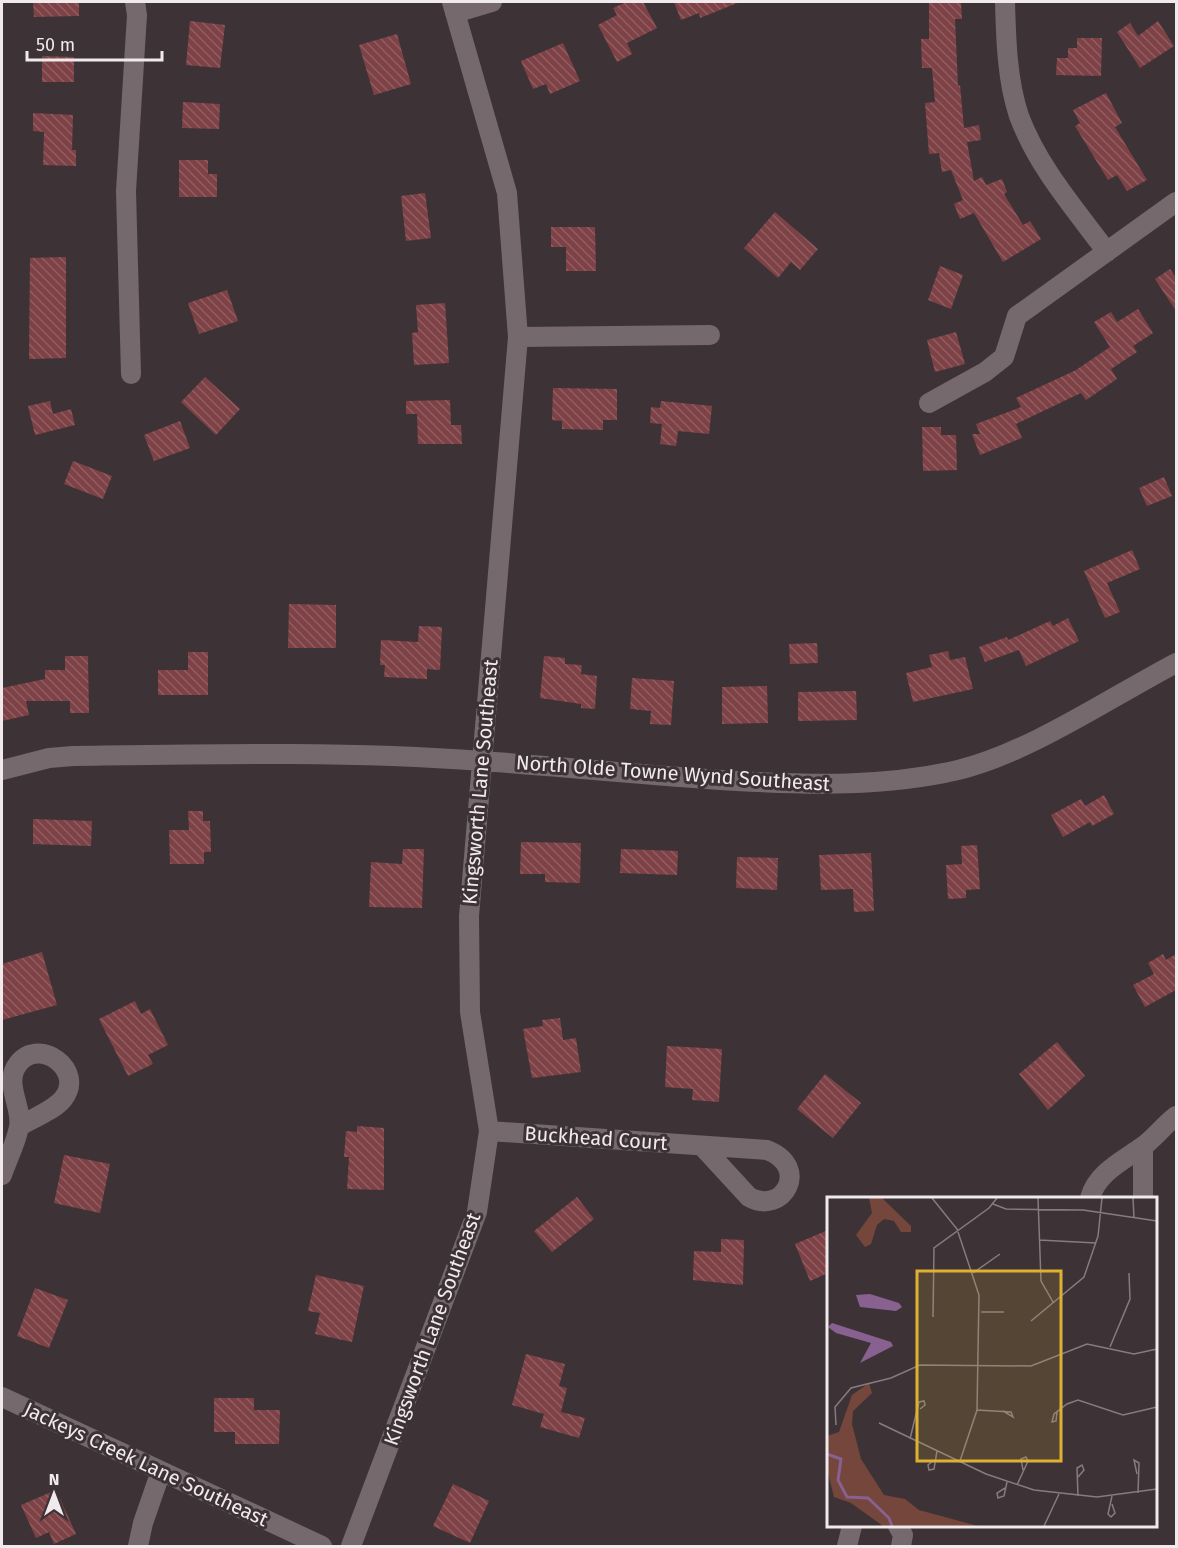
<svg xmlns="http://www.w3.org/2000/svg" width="1178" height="1548" viewBox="0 0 1178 1548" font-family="'Fira Sans',sans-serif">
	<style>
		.building { fill: url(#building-back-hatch) }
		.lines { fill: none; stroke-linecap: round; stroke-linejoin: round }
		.minor { stroke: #75696d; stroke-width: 20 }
		.labels { text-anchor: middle; stroke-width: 6; stroke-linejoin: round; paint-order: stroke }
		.street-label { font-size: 20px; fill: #f1eaec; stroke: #3d3336 }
		.inset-river { fill: none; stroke: #886190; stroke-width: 3 }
		.inset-road { fill: none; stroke: #857c7f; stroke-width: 1.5 }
		.view { fill: #deb133; fill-opacity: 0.15; stroke: #deb133; stroke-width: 3 }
		.inset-edge { fill: none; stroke: #f1eaec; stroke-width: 3 }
	</style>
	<defs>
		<pattern id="building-back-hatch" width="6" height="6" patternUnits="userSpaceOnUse" patternTransform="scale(1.5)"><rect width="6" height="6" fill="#7d4146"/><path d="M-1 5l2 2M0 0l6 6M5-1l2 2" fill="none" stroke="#905d61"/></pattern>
	</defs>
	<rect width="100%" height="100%" fill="#3d3336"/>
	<path class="building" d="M33,2H79V16L34,17Z
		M626,2H643L657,28L627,43L632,54L617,62L598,25L617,15L613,8Z
		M674,2H740L700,18L699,13L681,20Z
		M929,2L961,3L962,19H955L958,86L960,85L964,128L979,125L981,140L967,142L974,181L982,177L986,185L1002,179L1007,192L1004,194L1023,225L1030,221L1041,239L1003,262L974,213L960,219L954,204L963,200L951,170L942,172L939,153L929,154L925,103L935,102L932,68H922L921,39H929Z
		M190,21L225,25L220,68L186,65Z
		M1158,21L1174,46L1140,68L1117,32L1130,23L1138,36Z
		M397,34L411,84L374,95L359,45Z
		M1077,38H1102L1101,76L1056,75L1057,58H1068V48H1077Z
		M563,43L580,81L550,94L546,84L533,89L521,61Z
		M42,56L74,57V82H42Z
		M1106,93L1122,123L1115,127L1147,180L1127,191L1117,175L1108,180L1075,126L1080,123L1073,110Z
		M183,102L220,104L219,129L182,128Z
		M33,113L73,115L72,150H76V166L43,165L44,132L33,131Z
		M179,160H208V174H217V197H179Z
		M425,193L431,238L406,241L401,196Z
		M775,212L818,249L800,270L791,262L778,278L744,248Z
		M551,227H595L596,271H566V247H551Z
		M66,257V358L29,359L30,258Z
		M940,266L963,275L951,309L928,300Z
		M1170,269L1176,278V311L1155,279Z
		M227,290L238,321L199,334L188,303Z
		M445,303L449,363L414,365L412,333L418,332L416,305Z
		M1138,309L1153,333L1133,346L1137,352L1111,369L1117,379L1086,400L1081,393L1016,424L1022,438L980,455L972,434H980L976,424L1021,407L1016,398L1076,370L1110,347L1094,322L1111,312L1117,322Z
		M956,332L965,364L935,372L927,340Z
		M205,377L240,409L216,435L181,402Z
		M553,388L617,389V420H603V430L562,429V421L552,420Z
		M450,400L451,425H461L462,444H418L417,414H406V401Z
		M50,401L53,414L71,409L75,425L35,435L28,406Z
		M661,401L712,406L709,434L678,431L676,446L660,444L662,424L650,423L651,407L660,408Z
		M180,421L190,448L154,461L144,435Z
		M922,427H941V435H956L957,470L923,471Z
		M73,461L112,476L103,499L64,484Z
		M1164,477L1172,496L1147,506L1139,488Z
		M1132,550L1140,569L1107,583L1120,612L1105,618L1084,571Z
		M289,604L336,605V648H288Z
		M1068,618L1079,641L1026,666L1019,650L985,662L979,647L1007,637L1008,640L1050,621L1053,626Z
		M419,626L442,627L440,670L427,669V679L384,677L385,665H380L381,640L418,642Z
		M817,643L818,663L790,664L789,644Z
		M948,651L950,660L965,657L973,689L913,702L906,673L932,667L929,655Z
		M188,652H208V695H158V670H188Z
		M65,656H88L89,713H70V701H26L29,715L2,721V688L45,679V670H65Z
		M544,656L565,658V664L582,665L581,674L597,676L595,709L581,708V704L540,698Z
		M632,678L674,681L671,725L650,724L651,711L630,709Z
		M767,686L768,723L722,724V687Z
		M856,691L857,720L798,721V692Z
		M1104,795L1114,814L1092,826L1090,822L1063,837L1051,815L1081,799L1085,806Z
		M188,811H203V821H210L211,852H204V864H170L169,830H189Z
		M33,819L92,821L91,846L33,844Z
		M521,842L581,843L580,883L545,882V874H520Z
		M977,845L980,889L966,890V898L948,899L946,865L962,864L961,846Z
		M403,849H424L422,908L369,907L371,862L402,864Z
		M621,849L678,851L677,875L620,873Z
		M871,853L874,911L854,912L853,889L821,890L819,855Z
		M737,857L778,858L777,890L736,888Z
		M42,952L57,1005L2,1020V964Z
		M1163,954L1166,960L1176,954V990L1145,1007L1133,985L1154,974L1148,963Z
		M135,1001L141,1014L150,1009L168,1045L148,1055L153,1064L128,1076L99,1019Z
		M560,1018L563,1040L576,1038L581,1072L532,1078L523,1029L543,1026L542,1020Z
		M1057,1042L1085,1076L1048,1110L1019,1074Z
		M667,1046L722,1049L719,1102L692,1100L693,1089L665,1087Z
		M825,1074L861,1103L833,1138L797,1109Z
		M357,1126L384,1128V1190L347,1189L349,1157H344L346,1131L357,1132Z
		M64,1155L110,1164L100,1213L54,1203Z
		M577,1197L594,1219L552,1252L534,1231Z
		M828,1230V1273L810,1281L795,1244Z
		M721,1239L744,1240L743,1285L693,1280L694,1251L721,1252Z
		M316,1275L364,1286L352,1342L315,1334L320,1313L308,1311Z
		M35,1288L68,1300L49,1348L17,1336Z
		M526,1354L565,1364L559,1386L567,1388L561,1412L585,1418L579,1438L540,1427L544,1414L512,1405Z
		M214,1398H254V1410H280L279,1444H235V1432H214Z
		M453,1484L489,1501L470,1543L433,1526Z
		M56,1490L76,1534L54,1544L49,1532L36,1538L21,1505Z"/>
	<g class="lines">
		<path class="minor" d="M1005,2C1006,39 1007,80 1019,116C1038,167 1075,209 1107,252
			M455,13L492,2
			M518,337L710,335
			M131,374L126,191L137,15L135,2
			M929,403L985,372L1004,357L1017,316L1176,202
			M2,770L49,758L73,756C210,754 346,751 482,761C567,767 652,776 737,781C810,785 885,787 958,770C1029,753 1111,697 1176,663
			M489,1131L767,1150C811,1167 783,1216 749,1197L702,1146
			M1143,1146V1198
			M2,1175C7,1160 16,1143 19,1127C23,1107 3,1083 18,1064C39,1036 86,1070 63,1099C53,1111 33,1118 20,1126
			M1090,1198C1097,1173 1122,1161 1142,1147C1154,1139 1164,1125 1176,1116
			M2,1397L322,1546
			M898,1526L903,1535L901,1546
			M138,1546L143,1523L161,1471
			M351,1546L477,1212L489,1131L470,1012L469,916L518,337L507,193L452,2
			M847,1546L852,1526"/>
	</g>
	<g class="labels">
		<g class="street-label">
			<text transform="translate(673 773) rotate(4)" y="7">North Olde Towne Wynd Southeast</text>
			<text transform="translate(480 782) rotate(-85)" y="7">Kingsworth Lane Southeast</text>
			<text transform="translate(596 1138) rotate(4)" y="7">Buckhead Court</text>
			<text transform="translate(432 1329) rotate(-70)" y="7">Kingsworth Lane Southeast</text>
			<text transform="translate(146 1464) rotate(25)" y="7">Jackeys Creek Lane Southeast</text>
		</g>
	</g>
	<g transform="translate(827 1197)">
		<rect width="330" height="330" fill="#3d3336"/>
		<path d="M42,1H55L84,29V35H74L67,24L57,22L50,28L44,47L38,50L29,38L45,16ZM42,186L45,196L26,214L25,227L34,262L57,298L78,302L92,313L151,329H56L24,306L7,300L0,272V239L12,235L25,198Z" fill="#74463c"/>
		<path d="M43,97L72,106L75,110L69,114L33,110L29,98ZM5,126L64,145L66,149L33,166L44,146L9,136L1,130Z" fill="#886190"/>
		<path class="inset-river" d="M0,257L14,262L11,283L20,300L41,301L62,321L65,329"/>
		<path class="inset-road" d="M105,1L130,32L152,98L150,213L133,264M211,1L214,84L226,105M306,1L307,21M166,7L179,12L256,13L330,24M212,43L269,46M146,76L173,57M154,115H177M106,120L107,51L162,11L170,1M204,124L257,80L271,39L275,1M283,150L303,102L302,76M150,213L184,215L186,220L176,214M230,215L229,224L225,225L227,217L240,207L251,203L296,218L330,210M52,226L159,277L207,293L270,300L330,292M9,228L8,210L24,191L64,181L93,168L204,169L260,147L307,157L330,152M83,242L92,205L97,204L98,208L93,212M107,263L101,268L102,273L107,272L110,254M310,277L307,263L312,266L311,296M251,280L257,273L255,268L250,271L251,299M190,288L201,264L199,260L194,262L196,273M178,291L170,296L171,301L177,299L180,285M285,307L288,316L284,320L281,317L285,299M217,329L232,297"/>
		<path class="view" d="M90,74H234V264H90Z"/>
		<rect width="330" height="330" class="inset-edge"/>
	</g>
	<rect width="1178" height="1548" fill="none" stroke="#f1eaec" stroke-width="6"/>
	<g transform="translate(54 1494)" stroke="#3d3336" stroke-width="4.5" paint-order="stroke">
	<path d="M0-4.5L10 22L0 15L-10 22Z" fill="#f1eaec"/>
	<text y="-9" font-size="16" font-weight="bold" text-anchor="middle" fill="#f1eaec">N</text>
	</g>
	<path d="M27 51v9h135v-9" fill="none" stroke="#f1eaec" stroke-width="3"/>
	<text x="36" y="51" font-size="18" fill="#f1eaec" stroke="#3d3336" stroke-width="4.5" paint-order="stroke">50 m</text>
</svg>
